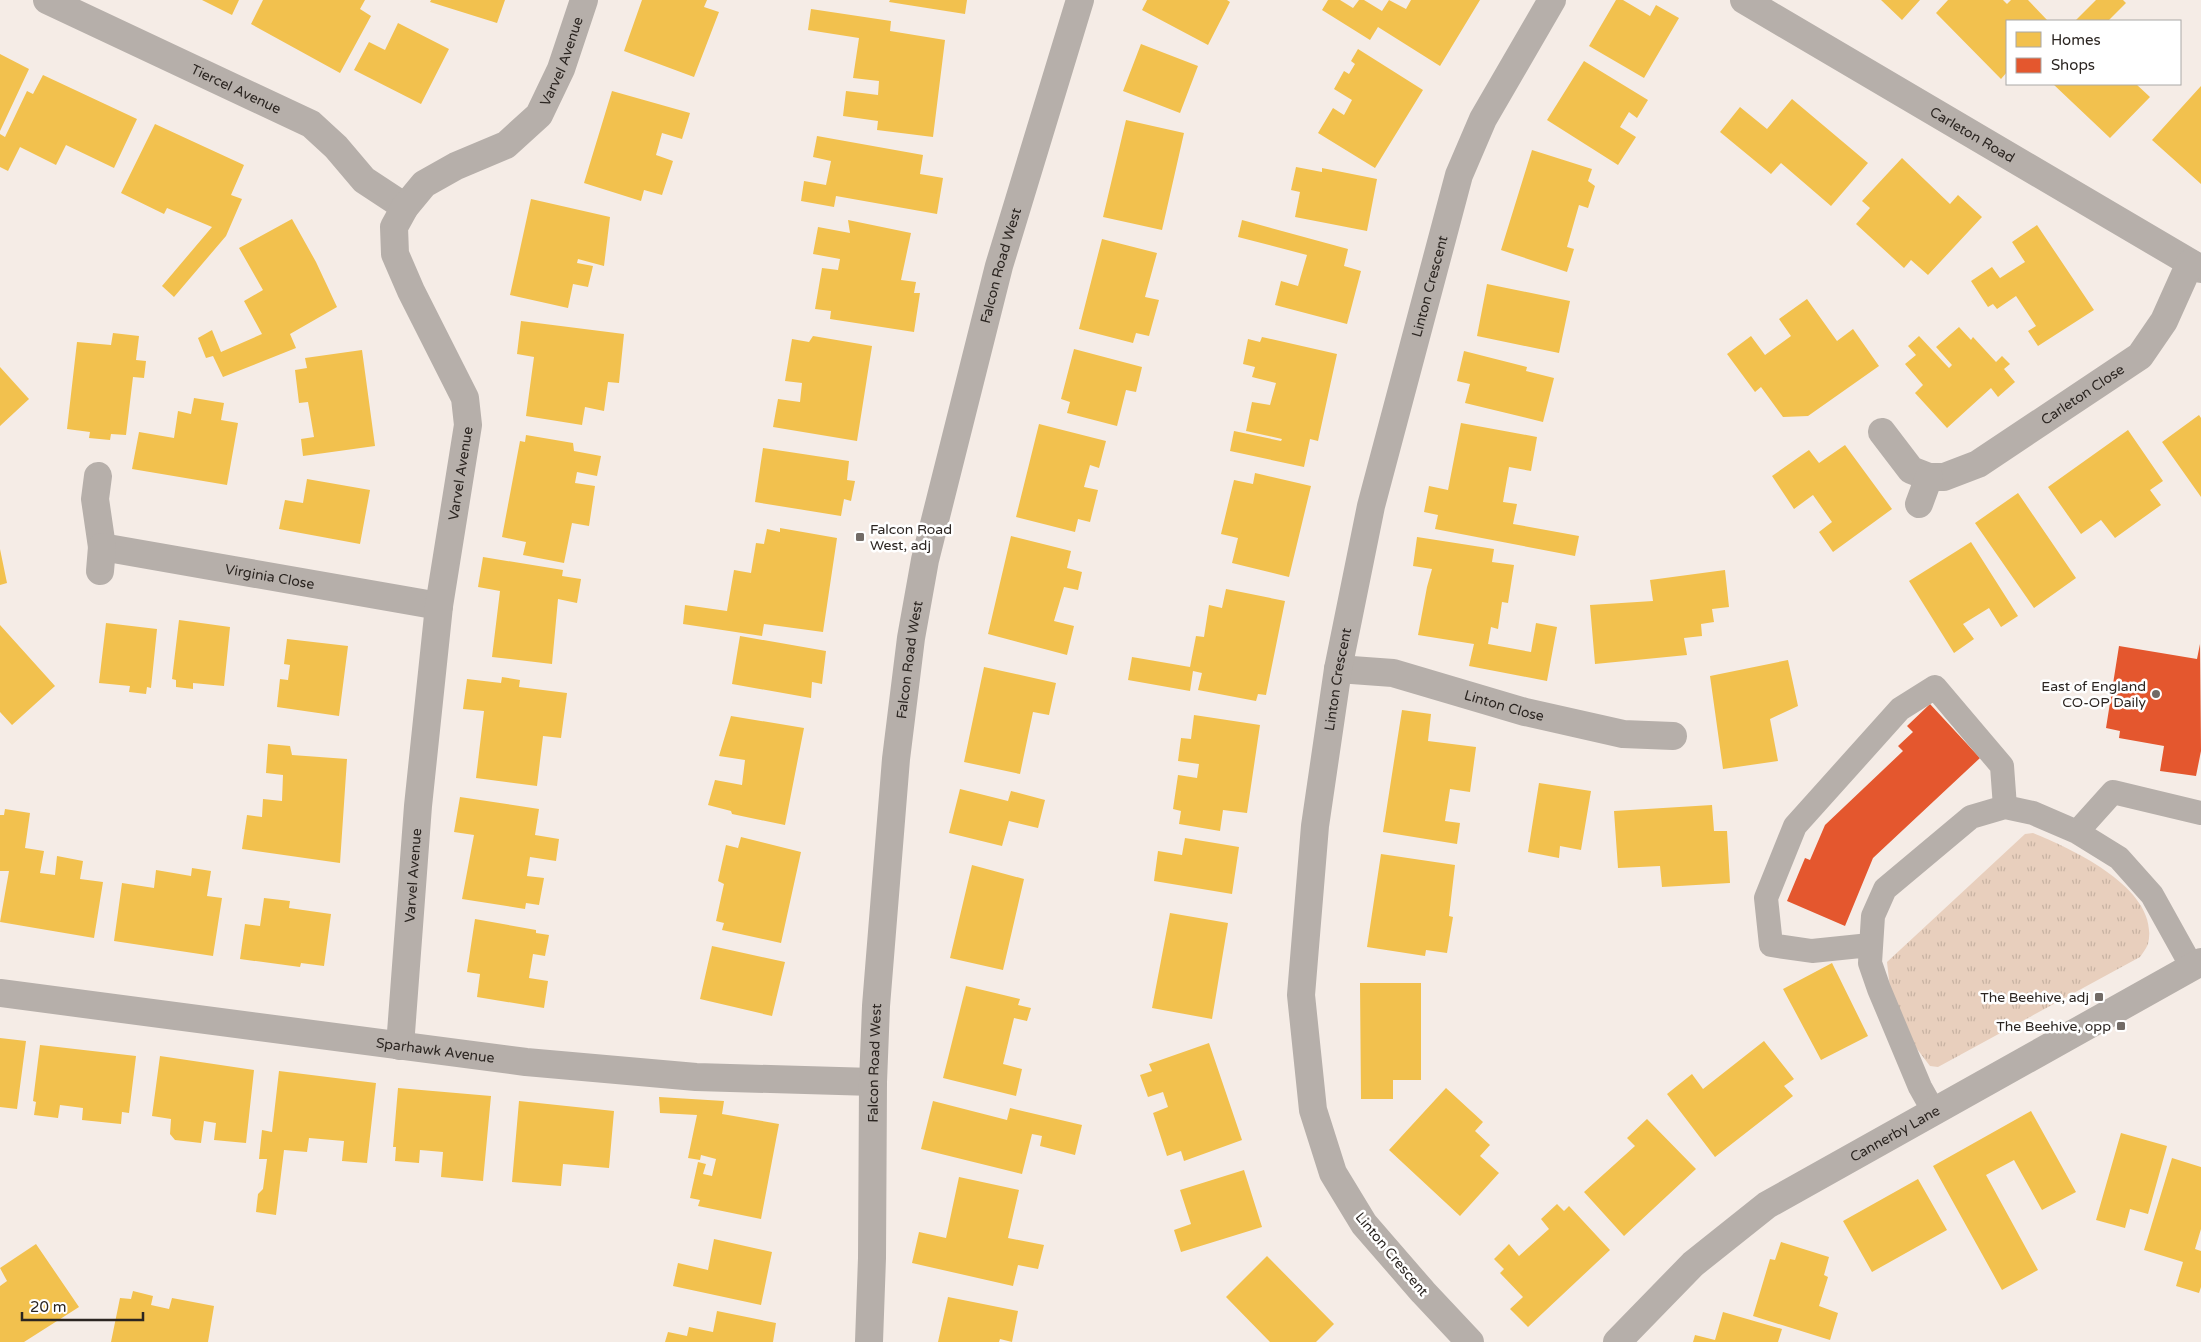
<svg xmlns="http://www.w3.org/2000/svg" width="2201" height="1342" viewBox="0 0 2201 1342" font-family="'Varela Round',sans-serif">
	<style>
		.grass { fill: url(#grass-tufts) }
		.homes { fill: #f2c14e }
		.shops { fill: #e4572e }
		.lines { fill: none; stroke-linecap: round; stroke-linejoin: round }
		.service { stroke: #b6afaa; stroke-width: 24 }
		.minor { stroke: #b6afaa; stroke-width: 28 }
		.poi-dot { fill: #726b66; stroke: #fff; stroke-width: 2 }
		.labels { text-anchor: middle; stroke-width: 5; stroke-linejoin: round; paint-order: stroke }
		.street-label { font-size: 14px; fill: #2b2521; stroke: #fff }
		.poi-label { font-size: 14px; fill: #2b2521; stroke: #fff; text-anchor: end }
	</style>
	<defs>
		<pattern id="grass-tufts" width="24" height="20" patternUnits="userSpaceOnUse" patternTransform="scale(1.25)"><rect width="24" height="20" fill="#e8cfbd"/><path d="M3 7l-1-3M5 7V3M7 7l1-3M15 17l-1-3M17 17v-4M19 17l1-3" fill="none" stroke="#c7b2a2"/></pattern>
	</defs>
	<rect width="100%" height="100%" fill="#f5ece6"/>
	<path class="grass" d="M2033,833C2072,849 2161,889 2148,944C2146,949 2142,954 2140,957L1938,1067L1930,1066L1914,1045L1890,989L1887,962L2025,834Z"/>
	<path class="homes" d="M202,0H239L232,15Z
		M263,0H365L360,9L371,16L340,73L251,24Z
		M431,0H505L497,23L430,2Z
		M642,0H707L704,7L719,12L694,77L624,51Z
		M890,0H967L965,14L889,2Z
		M1147,0H1227L1230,2L1208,45L1142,10Z
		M1328,0H1340L1353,8L1359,0H1364L1382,11L1389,0L1406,9L1411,0H1480L1440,66L1378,27L1370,40L1322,10Z
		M1616,0H1623L1650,16L1656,5L1679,18L1644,78L1589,46Z
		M1881,0H1920L1902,20Z
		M1948,0H2003L2007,4L2011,0H2028L2048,21H2007V72L2001,79L1936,13Z
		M2096,0H2123L2126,3L2108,21H2075Z
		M811,9L891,21L890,31L945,40L933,137L877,130L878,121L843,116L846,91L878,95L879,81L853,78L859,38L808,30Z
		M398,23L449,49L421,104L354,70L369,42L385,50Z
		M1141,44L1198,66L1180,113L1123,91Z
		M1358,49L1423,90L1375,168L1318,133L1333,108L1344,115L1352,100L1334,89L1344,71L1349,74L1355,64L1351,61Z
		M0,54L29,69L0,131Z
		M1584,61L1648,100L1637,118L1629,112L1620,127L1636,137L1618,165L1547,120Z
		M43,75L137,119L114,168L66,145L56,165L20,147L8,171L0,167V134L5,137L27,91L33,94Z
		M2053,84H2136L2150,97L2110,138Z
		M2201,86V184L2152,140Z
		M612,91L690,113L682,139L662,133L656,155L673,161L662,195L644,190L641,201L584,183Z
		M1792,99L1868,163L1831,206L1781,163L1771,174L1720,132L1740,107L1767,129Z
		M1126,120L1184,133L1162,230L1103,217Z
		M155,124L244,165L231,195L242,199L226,236L174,297L162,286L212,227L167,208L164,214L121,193Z
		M817,136L923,155L920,174L943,178L937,214L836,196L834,207L801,201L804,181L826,185L831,161L813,157Z
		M1532,150L1592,169L1588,181L1595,186L1588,208L1579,205L1567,247L1574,249L1567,272L1501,250Z
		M1902,158L1950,204L1958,195L1982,217L1928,275L1911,260L1904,268L1856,224L1870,208L1862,201Z
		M1296,167L1322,172V168L1377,179L1367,231L1295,217L1300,192L1291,190Z
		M531,199L610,217L604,266L578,259L577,263L593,266L588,287L573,284L568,308L510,295Z
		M292,219L316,262L337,307L290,334L296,348L223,377L213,356L206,358L198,338L212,330L221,352L262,334L244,301L263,290L239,248Z
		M848,220L911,233L901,280L916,282L914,293H920L914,332L830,319L831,311L815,309L822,268L838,270L840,259L813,254L818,227L850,233Z
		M1242,220L1348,249L1344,266L1361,271L1347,324L1275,305L1281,281L1298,286L1307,255L1238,237Z
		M2037,225L2094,310L2038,346L2028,331L2036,326L2016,296L1997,309L1993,304L1988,307L1971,281L1992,267L2000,278L2025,262L2012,242Z
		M1102,239L1157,253L1145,297L1159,300L1149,336L1136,333L1133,343L1079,329Z
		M1487,284L1570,301L1559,353L1477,336Z
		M1807,299L1837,341L1853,329L1879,366L1808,416L1783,417L1761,387L1755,392L1727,354L1751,336L1765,355L1791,336L1779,319Z
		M521,321L624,334L619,383L608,382L604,411L585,407L582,425L526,416L534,357L517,354Z
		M1959,327L1971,340L1973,337L1996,362L2002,356L2010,364L2004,369L2015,382L1998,397L1991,388L1947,428L1915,393L1923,385L1905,364L1916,355L1908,346L1919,336L1949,368L1952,365L1936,347Z
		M113,333L139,336L136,360L146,361L144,378L133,377L126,435L111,434L110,440L89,438L90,432L67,429L77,342L111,345Z
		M813,336L872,346L857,441L773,427L778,399L800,402L802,383L785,381L792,339L809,342Z
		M1262,337L1337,354L1318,441L1310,439L1304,467L1230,451L1234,431L1281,441L1282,439L1246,431L1252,402L1270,405L1276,383L1252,377L1255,367L1243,364L1248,339L1260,342Z
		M1074,349L1142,367L1136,392L1126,390L1117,426L1067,413L1070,402L1061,399Z
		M362,350L375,446L303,456L301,439L314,437L308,402L299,403L295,370L307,368L305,358Z
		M1464,351L1527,367L1526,371L1554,378L1543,422L1465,403L1470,384L1457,381Z
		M0,367L29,399L0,426Z
		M194,398L224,403L221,420L238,423L227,485L132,469L139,432L174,438L178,411L191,414Z
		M2199,415L2201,418V497L2162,442Z
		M1461,423L1537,437L1531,471L1509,467L1503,502L1517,504L1513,524L1579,536L1575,556L1435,529L1438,515L1424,512L1429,486L1448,490Z
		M1039,424L1106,441L1099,468L1090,465L1084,487L1098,490L1090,522L1078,519L1075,532L1016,517Z
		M2128,430L2163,481L2150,490L2161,505L2115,538L2101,520L2081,534L2048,487Z
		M526,435L573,443L574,451L601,456L597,476L577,472L575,483L595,486L589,526L572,523L564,563L523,555L526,542L502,537L520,441L525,442Z
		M1845,445L1892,509L1833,552L1819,532L1832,522L1813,495L1794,509L1772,476L1809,450L1819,463Z
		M763,448L849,461L847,480L855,481L851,501L844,499L841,516L755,502Z
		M1255,473L1311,486L1289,577L1232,563L1238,538L1221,534L1234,480L1253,484Z
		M307,479L370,490L360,544L279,529L285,500L303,503Z
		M2018,493L2076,578L2034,608L1975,523Z
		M780,528L837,538L823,632L764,624L762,636L683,624L685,605L727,611L734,570L751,573L756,543L764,544L767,529L780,532Z
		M1011,536L1071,551L1067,568L1082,572L1078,590L1064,587L1054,621L1074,626L1067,655L988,634Z
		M1417,537L1494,549L1492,562L1514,565L1508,603L1502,602L1498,629L1491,627L1488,644L1531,652L1536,623L1557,627L1547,681L1469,666L1474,644L1418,635L1427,587L1432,569L1413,566Z
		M1971,542L2018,616L2001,627L1989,608L1963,624L1974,639L1954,653L1909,581Z
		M0,549L7,583L0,585Z
		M483,557L563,570L562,576L581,579L577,603L558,599L552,664L492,657L500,591L478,587Z
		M1725,570L1729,607L1712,609L1714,622L1701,624L1702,636L1684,638L1687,655L1595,664L1590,605L1653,601L1650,580Z
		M1226,589L1285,601L1266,695L1258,694L1256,701L1198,690L1202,673L1193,671L1190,691L1128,680L1132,657L1190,667L1196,636L1204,637L1209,605L1222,608Z
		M179,620L230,627L224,686L193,683V689L176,687V680L172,679Z
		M106,623L157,629L151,688L147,687L146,694L129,692L130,686L99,683Z
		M0,625L55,686L12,725L0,712Z
		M740,636L826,651L822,684L812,682L811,698L732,684Z
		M287,639L348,646L339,716L277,707L280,679L288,680L290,665L284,664Z
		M1788,660L1798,706L1770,719L1778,761L1723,769L1710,676Z
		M984,667L1056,683L1049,715L1033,712L1020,774L964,762Z
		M502,677L520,680L519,687L567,693L561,738L543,736L537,786L476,778L484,711L463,709L467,679L501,683Z
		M1402,710L1431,714L1428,741L1476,747L1470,792L1450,789L1445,821L1460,823L1457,844L1383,832Z
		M1194,715L1260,725L1247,813L1223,810L1220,831L1179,824L1181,811L1173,809L1178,775L1197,778L1199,764L1178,761L1181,738L1191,739Z
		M731,716L804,728L785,825L732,814L731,811L708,805L715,780L742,785L745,760L719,756Z
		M268,744L290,746L292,755L347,759L340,863L242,849L247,815L262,817L263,799L282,801L283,775L266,773Z
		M1539,783L1591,791L1581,850L1560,846L1559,858L1528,852Z
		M960,789L1008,801L1011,791L1045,800L1038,828L1009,821L1002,846L949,833Z
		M460,797L539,809L535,835L559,839L556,861L530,857L527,876L544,878L539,905L526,903L525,909L462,899L474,835L454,832Z
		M1712,805L1714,831H1727L1730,883L1662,887L1660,866L1618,868L1614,811Z
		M5,809L30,813L25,848L44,851L40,873L55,875L57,856L83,861L80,879L103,882L94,938L0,922L9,871H0V815H4Z
		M741,837L801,852L781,943L722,930L724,923L716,921L724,884L718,881L726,845L738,848Z
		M1185,838L1239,847L1232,894L1154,881L1158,851L1182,855Z
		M1381,854L1455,865L1449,916L1453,917L1447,953L1426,950L1425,956L1367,947Z
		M972,865L1024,879L1003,970L950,958Z
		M192,868L211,871L207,896L222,898L213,956L114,941L122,883L154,888L156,870L191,876Z
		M264,898L290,901L289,908L331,914L324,966L301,963L300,967L240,959L245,924L260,926Z
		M1170,913L1228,923L1212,1019L1152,1008Z
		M475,919L536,930V933L549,935L545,956L533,954L529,978L548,981L544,1008L477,997L480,974L467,972Z
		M712,946L785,962L772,1016L700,999Z
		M1832,963L1868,1036L1821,1060L1783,989Z
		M1360,983H1421V1080H1393V1099H1361Z
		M966,986L1020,999L1018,1005L1031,1008L1027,1021L1014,1018L1003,1064L1022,1069L1016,1096L943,1078Z
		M0,1038L26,1041L17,1109L0,1107Z
		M1764,1041L1794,1079L1784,1086L1793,1096L1715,1157L1667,1094L1692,1074L1703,1089Z
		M1209,1043L1242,1140L1184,1161L1181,1151L1167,1156L1153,1113L1168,1107L1163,1092L1148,1097L1140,1075L1152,1071L1149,1064Z
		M40,1045L136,1056L129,1113L122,1112L121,1124L82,1120L83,1108L60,1105L58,1118L34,1115L36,1102L33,1101Z
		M160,1056L254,1070L246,1143L214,1140L216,1123L204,1121L201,1143L175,1140L170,1134L171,1119L152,1116Z
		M279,1071L376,1083L367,1163L342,1161L344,1141L309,1138L307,1152L284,1150L276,1215L256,1212L258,1194L263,1189L267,1159H259L262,1130L272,1132Z
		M398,1088L491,1096L483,1181L441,1177L443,1152L420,1150L419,1163L395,1161L396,1147H393Z
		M1446,1088L1483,1122L1475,1131L1490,1145L1480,1156L1499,1173L1460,1216L1389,1150Z
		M659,1097L724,1101L722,1114L779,1124L761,1219L698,1206L700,1200L690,1198L698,1162L706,1164L703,1174L712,1176L716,1159L701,1155L700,1160L688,1158L697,1115L660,1113Z
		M519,1101L614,1111L609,1168L563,1164L561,1186L512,1182Z
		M933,1101L1007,1120L1010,1108L1082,1125L1075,1155L1040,1146L1042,1136L1032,1134L1022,1174L921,1149Z
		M2031,1111L2076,1192L2042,1210L2014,1160L1986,1175L2038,1270L2002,1290L1933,1166Z
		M1647,1119L1696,1169L1624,1236L1584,1192L1635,1146L1627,1138Z
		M2121,1133L2167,1146L2148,1214L2130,1209L2125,1228L2096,1220Z
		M2172,1158L2201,1167V1229L2195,1249L2201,1251V1287L2199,1293L2176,1286L2183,1262L2144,1250Z
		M1244,1170L1262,1227L1181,1252L1174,1230L1191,1224L1180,1190Z
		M959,1177L1019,1190L1008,1238L1044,1245L1038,1269L1018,1265L1013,1286L912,1263L919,1232L946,1238Z
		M1918,1179L1947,1230L1872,1272L1843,1221Z
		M1557,1204L1564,1211L1569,1206L1610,1250L1528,1327L1510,1309L1523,1297L1500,1273L1504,1269L1494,1259L1509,1244L1519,1256L1549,1229L1541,1219Z
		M714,1239L772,1252L761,1305L673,1286L678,1263L708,1270Z
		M1781,1242L1829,1257L1824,1275L1828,1277L1819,1306L1838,1313L1830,1340L1753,1316L1770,1259L1775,1260Z
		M36,1244L79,1307L24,1342H0V1286L7,1281L0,1268Z
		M1267,1256L1334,1324L1316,1342H1270L1226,1297Z
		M133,1291L153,1296L151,1305L169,1309L172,1298L214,1306L208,1342H111L120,1298L131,1299Z
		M948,1297L1018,1311L1012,1342L1000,1339L999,1342H938Z
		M717,1311L776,1323L773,1342H665L668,1332L687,1336L689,1327L713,1332Z
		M1723,1312L1782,1329L1778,1342H1693L1695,1335L1715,1340Z"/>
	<path class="shops" d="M2200,644L2201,751L2196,776L2160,771L2164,746L2119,738L2120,731L2106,728L2119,646L2197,659Z
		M1930,704L1980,758L1873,858L1845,926L1787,901L1805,858L1810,860L1825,825L1903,751L1898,746L1913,732L1907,726Z"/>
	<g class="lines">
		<path class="service" d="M2077,832L2113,792L2201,813
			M1870,945L1812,951L1771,945L1766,898L1795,826L1900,709L1935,687L2002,766L2005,807
			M1934,1112L1920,1087L1879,989L1870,963L1873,916L1885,889L1971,817L2005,807L2033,813L2077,832L2119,858L2152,895L2192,967"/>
		<g class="minor">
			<path id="s1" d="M47,0L311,124L336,147L364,180L405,207"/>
			<path id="s2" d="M1744,0L2201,269"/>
			<path id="s3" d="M1882,432L1911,470L1929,477H1944L1978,464L2140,356L2164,321L2190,263"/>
			<path id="s4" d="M98,476L95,499L102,547L439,606"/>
			<path d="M1919,504L1929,477"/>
			<path d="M100,571L102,547"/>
			<path id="s5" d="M1338,669L1393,673L1525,712L1623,734L1673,736"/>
			<path id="s6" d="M0,993L526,1062L696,1077L873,1082"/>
			<path id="s7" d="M400,1046L418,806L439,606L468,425L465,398L411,291L395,254L394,227L405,207L424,184L456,166L506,145L539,115L561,69L584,0"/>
			<path id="s8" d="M869,1342L872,1258L873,1082L876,1006L896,759L911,638L925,560L999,266L1080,0"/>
			<path id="s9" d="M1470,1342L1423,1292L1364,1224L1333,1173L1313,1110L1301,995L1315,826L1338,669L1371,506L1459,175L1483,119L1552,0"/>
			<path id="s10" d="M1617,1342L1693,1264L1767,1205L2201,962"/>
		</g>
	</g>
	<g class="poi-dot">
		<rect x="855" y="532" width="10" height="10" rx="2.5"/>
		<circle cx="2156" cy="694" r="5"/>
		<rect x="2094" y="992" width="10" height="10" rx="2.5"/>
		<rect x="2116" y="1021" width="10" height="10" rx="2.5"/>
	</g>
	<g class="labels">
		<g class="street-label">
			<text dy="5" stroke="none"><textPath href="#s7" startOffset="1086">Varvel Avenue</textPath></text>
			<text dy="5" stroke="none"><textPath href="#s1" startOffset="209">Tiercel Avenue</textPath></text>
			<text dy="5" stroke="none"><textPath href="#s2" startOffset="265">Carleton Road</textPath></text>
			<text dy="5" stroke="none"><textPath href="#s8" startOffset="1089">Falcon Road West</textPath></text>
			<text dy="5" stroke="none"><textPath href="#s9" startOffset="1122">Linton Crescent</textPath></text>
			<text dy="5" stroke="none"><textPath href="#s3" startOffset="244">Carleton Close</textPath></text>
			<text dy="5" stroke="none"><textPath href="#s7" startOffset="576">Varvel Avenue</textPath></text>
			<text dy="5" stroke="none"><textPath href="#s4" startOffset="242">Virginia Close</textPath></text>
			<text dy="5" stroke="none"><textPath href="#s8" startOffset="684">Falcon Road West</textPath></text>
			<text dy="5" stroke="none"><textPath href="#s9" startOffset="718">Linton Crescent</textPath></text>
			<text dy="5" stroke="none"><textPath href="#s5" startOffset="171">Linton Close</textPath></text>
			<text dy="5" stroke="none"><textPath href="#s7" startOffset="171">Varvel Avenue</textPath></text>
			<text dy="5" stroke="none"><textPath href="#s6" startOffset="439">Sparhawk Avenue</textPath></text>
			<text dy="5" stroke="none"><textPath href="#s8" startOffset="279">Falcon Road West</textPath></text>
			<text dy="5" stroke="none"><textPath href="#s10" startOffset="350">Cannerby Lane</textPath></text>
			<text transform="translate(1392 1254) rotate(50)" y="5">Linton Crescent</text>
		</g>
		<g class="poi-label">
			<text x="870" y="534" text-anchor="start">Falcon Road<tspan x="870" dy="16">West, adj</tspan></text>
			<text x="2146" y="691">East of England<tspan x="2146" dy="16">CO-OP Daily</tspan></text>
			<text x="2089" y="1002">The Beehive, adj</text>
			<text x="2111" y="1031">The Beehive, opp</text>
		</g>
	</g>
	<rect x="2006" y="20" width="175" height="65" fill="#ffffff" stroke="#aaa8a6"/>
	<rect x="2016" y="32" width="25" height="15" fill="#f2c14e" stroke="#aaa8a6"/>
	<text x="2051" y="45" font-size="15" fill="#2b2521">Homes</text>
	<rect x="2016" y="58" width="25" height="15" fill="#e4572e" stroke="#aaa8a6"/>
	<text x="2051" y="70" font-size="15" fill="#2b2521">Shops</text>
	<path d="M22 1312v8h121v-8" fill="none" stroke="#2b2521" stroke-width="2.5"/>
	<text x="30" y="1312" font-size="15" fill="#2b2521" stroke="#ffffff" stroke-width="4" paint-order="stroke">20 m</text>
</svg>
